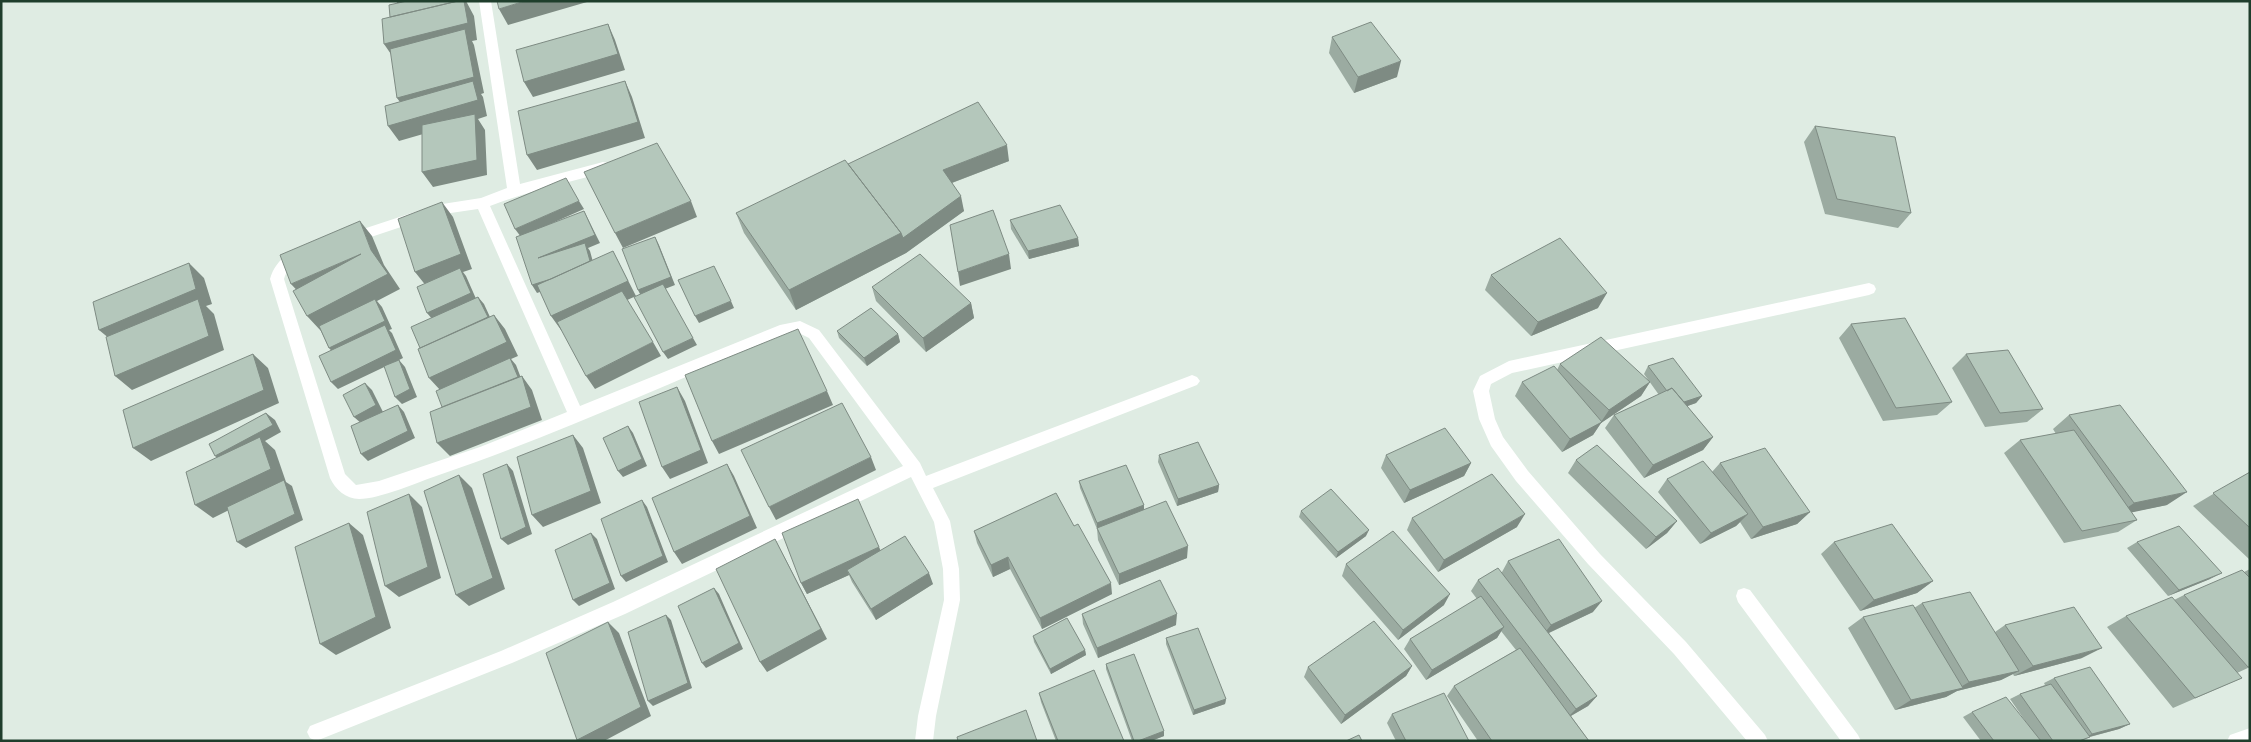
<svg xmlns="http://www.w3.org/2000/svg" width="2251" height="742" viewBox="0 0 2251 742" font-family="'Alegreya Sans',sans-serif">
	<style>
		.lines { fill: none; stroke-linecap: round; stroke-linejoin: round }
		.minor { fill: #fff; fill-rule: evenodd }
		.wall { fill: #9baba1 }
		.shaded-wall { fill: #7e8b83 }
		.building { fill: #b4c7bb; stroke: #7e8b83 }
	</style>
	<rect width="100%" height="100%" fill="#dfece3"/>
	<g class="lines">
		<path class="minor" d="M479,1H491L520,184L603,162L608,163L610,167L608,171C568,183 529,191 490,206L580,406L780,325L800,321L819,330L920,463L926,476L1187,377L1192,375L1197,377L1200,381L1197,385L933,488L950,521L959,569L960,600L936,716L933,741H915L918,716L944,600L943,569L934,522L911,477L625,614L512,663L316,741L310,738L307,732L310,726L501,651L613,602L903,466L809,338L799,333L786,335C671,382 557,435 439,475C418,482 380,499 359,499C346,499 335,489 330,478L270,279C274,264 289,246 307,252L309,256C303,267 289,261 284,279L345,474L356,485L379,481L480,447L567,412L478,209L437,215L350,244L345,243L343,239L345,235L436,205L481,198L507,188Z
			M1869,283L1874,285L1876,289L1874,293L1869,295L1512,373L1491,384L1489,391L1495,419L1503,437L1528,471L1600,554L1686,642L1765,735L1768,741H1747L1674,654L1588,564L1516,481L1491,446L1479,419L1473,391L1480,376L1509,361Z
			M1744,588L1750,590L1858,735L1861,741H1841L1738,602L1736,596L1738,590Z
			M2250,728V741H2227L2230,735Z"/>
	</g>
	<path class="wall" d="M1332,37L1397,77L1354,93L1329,53Z
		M1815,126L1911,213L1898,228L1825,214L1804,142Z
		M1009,161L952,183L964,211L906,253L796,310L744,233L736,213L848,164Z
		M1010,220L1078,238L1079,246L1029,259L1011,229Z
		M1491,275L1598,308L1531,336L1485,290Z
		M872,287L971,303L974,318L926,352L876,301Z
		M1851,324L1952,402L1937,415L1883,421L1839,338Z
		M837,331L898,334L900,342L867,366L839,338Z
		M1966,354L2043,409L2027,422L1985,427L1952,368Z
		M1560,364L1650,382L1641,396L1601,423L1593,435L1562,452L1515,396L1522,382L1557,370Z
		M1648,366L1702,396L1696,403L1687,406L1713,437L1703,450L1644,478L1605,428L1614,415L1659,395L1644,374Z
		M2069,415L2167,505L2131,512L2137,520L2118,532L2064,543L2004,453L2020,440L2056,434L2053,429Z
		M1159,455L1219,485L1218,492L1177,506L1158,462Z
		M1386,455L1471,463L1464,476L1404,503L1381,468Z
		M1576,460L1677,521L1667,533L1646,549L1568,473Z
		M1720,463L1810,512L1797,524L1751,539L1740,522L1736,526L1700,544L1658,492L1667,479L1712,472Z
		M2250,472V560L2193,506Z
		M1079,481L1144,505V510L1187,558L1119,585L1098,540L1097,529L1080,488Z
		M1301,511L1366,536L1336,558L1299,517Z
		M1412,518L1517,527L1438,572L1407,530Z
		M974,531L1112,594L1042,629L1010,569L993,577L977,543Z
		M1834,542L1933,581L1917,593L1860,611L1821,554Z
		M2137,542L2210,579L2168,596L2127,548Z
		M879,547L880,551L933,584L876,620L852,582L849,575L807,594L801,583Z
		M1508,561L1593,612L1549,633L1597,696L1588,706L1571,716L1589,741H1478L1447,696L1454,686L1516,650L1501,631L1497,638L1426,680L1404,649L1410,639L1477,599L1471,591L1478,580L1502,572Z
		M1346,564L1444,605L1398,640L1342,576Z
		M2250,569V667L2237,673L2242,678L2173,708L2107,627L2126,616L2174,600L2184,595L2244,572Z
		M1922,603L1995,632L2005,625L2082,658L2014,676L2013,674L2001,680L1957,691L1946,697L1895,710L1848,628L1863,617L1914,608Z
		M1082,614L1176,625L1098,658L1083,624Z
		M1033,636L1085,650L1086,655L1051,674L1034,642Z
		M1166,638L1226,699L1225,704L1193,715L1166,644Z
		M1106,664L1164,736L1151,741H1132L1106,669Z
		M1412,666L1406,676L1341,724L1304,677L1308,667Z
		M2054,678L2130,724L2119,729L2090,737L2081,741H1981L1963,717L1972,712L2028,725L2010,699L2020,694L2045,685L2044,683Z
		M1039,693L1124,741H1056L1041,702Z
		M1392,714L1469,741H1396L1387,723Z"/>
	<path class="shaded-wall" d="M396,1H417L399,6Z
		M462,1H466L474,16L477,40L472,41L474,45L484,93L481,94L483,97L487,116L478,119L485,130L487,175L433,187L422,172L475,119L399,141L388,126L408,113L397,98L395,60L384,44Z
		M525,1H587V2L508,25L499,9Z
		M608,24L615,40L625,70L533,97L524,82Z
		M1401,61L1397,77L1354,93L1358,77Z
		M625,81L632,97L645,138L537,170L527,155Z
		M1007,145L1009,161L946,185L943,170Z
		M961,196L964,211L906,253L796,310L789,290Z
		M579,201L584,209L521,237L515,229Z
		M691,201L697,217L623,248L615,233Z
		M442,202L453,217L472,269L463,272L466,276L477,301L433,320L427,313V287L415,272Z
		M584,211L600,243L588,248L590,251L596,273L537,293L532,285L538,258Z
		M360,221L372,236L384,265L400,289L377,301L382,307L392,329L389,330L392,333L403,358L399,360L405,367L417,397L402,404L395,397L399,360L338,389L331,382L336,356L329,348L321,331L307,316L371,250Z
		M655,237L659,245L675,285L642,298L638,290Z
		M1078,238L1079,246L1029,259L1028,251Z
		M613,251L636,296L561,330L551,316Z
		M361,254L305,299L291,284Z
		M1009,254L1011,269L960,286L958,272Z
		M189,263L204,278L212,304L206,306L214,314L224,350L132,390L115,376L116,344L99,330Z
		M1607,293L1598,308L1531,336L1538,322Z
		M478,297L484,304L495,328L428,359Z
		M731,301L734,308L699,323L695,316Z
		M971,303L974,318L926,352L923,338Z
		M494,315L505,329L518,356L511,359L516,365L524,386L441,391L429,378Z
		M898,334L900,342L867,366L864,358Z
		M693,338L697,345L668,359L663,352Z
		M653,342L661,356L595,389L586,376Z
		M253,354L268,368L279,403L151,461L133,448Z
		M522,376L532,390L542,420L450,456L437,443Z
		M1650,382L1641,396L1601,423L1593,435L1562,452L1570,439L1601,422L1609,410Z
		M365,383L372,390L383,412L362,424L354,417Z
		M677,387L685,401L708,463L670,479L662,467Z
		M827,391L833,405L719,454L712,441Z
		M1702,396L1696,403L1671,412L1676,404Z
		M398,405L404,412L415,438L368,461L361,454Z
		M266,413L275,420L281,432L265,441L275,450L286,482L292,486L303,520L246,548L237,542L285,482L213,518L195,505L224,463L215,456Z
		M628,426L633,433L647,466L623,477L618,471Z
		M573,435L583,448L601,503L543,527L532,515Z
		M1713,437L1703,450L1644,478L1653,465Z
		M871,457L876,470L776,520L769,507Z
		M1471,463L1464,476L1404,503L1410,490Z
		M507,464L513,471L532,534L508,545L501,539Z
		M727,464L734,476L757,528L682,564L674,552Z
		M459,475L472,488L505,589L469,606L456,595Z
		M1219,485L1218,492L1177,506L1178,499Z
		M2187,492L2167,505L2115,516L2134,503Z
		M409,494L422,507L441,578L399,597L385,586Z
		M642,500L647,507L668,562L626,582L621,576Z
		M1144,505V512L1097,529V523Z
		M1810,512L1797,524L1751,539L1763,527Z
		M1525,514L1517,527L1438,572L1444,560Z
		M1748,514L1736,526L1700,544L1711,533Z
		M1677,521L1667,533L1646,549L1656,537Z
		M349,523L363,535L391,628L336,655L320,644Z
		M1369,530L1366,536L1336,558L1338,552Z
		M591,533L597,539L615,589L579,606L573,600Z
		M775,539L827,639L767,672L760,662Z
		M1188,546L1187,558L1119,585V574Z
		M879,547L884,559L847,570L849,575L807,594L801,583Z
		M1008,557L1010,569L993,577L991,565Z
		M929,573L933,584L876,620L871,609Z
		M2222,573L2210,579L2168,596L2179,590Z
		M1933,581L1917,593L1860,611L1874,600Z
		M1111,583L1112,594L1042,629L1040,618Z
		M714,588L719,594L743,649L706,668L702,663Z
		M1450,594L1444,605L1398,640L1403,630Z
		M1602,601L1593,612L1542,636L1551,625Z
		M1177,614L1176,625L1098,658L1097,648Z
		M666,615L671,620L692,688L653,706L648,701Z
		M608,622L619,633L651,716L604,741H577V740Z
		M1504,627L1497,638L1426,680L1432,670Z
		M2102,648L2082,658L2014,676L2033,666Z
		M1085,650L1086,655L1051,674L1050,669Z
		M1412,666L1406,676L1341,724L1345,715Z
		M2019,671L2001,680L1957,691L1946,697L1895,710L1911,700L1957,689L1969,682Z
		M1597,696L1588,706L1567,718L1576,709Z
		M1226,699L1225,704L1193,715L1194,710Z
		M2130,724L2119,729L2081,739L2092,734Z
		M1164,731V736L1151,741H1138Z"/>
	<path class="building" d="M407,1H458L390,17L389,5Z
		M458,1H464L468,23L384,44L382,19Z
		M497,1H525L499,9Z
		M1371,22L1401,61L1358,77L1332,37Z
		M608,24L618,54L524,82L516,50Z
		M465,29L474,77L397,98L390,49Z
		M473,81L478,100L388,126L385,106Z
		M625,81L638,122L527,155L518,111Z
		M978,102L1007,145L943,170L961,196L903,238L901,233L848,164Z
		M475,114L477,160L422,172V125Z
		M1815,126L1895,137L1911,213L1837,199Z
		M657,143L691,201L615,233L584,172Z
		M845,160L901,233L789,290L736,213Z
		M566,178L579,201L515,229L504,204Z
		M442,202L461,254L415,272L398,219Z
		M1060,205L1078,238L1028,251L1010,220Z
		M993,210L1009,254L958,272L950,225Z
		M584,211L595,235L538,258L585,243L590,261L551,279L532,285L516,237Z
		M360,221L371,250L388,274L307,316L293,291L361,254L291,284L280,255Z
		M655,237L671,277L638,290L622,249Z
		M1560,238L1607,293L1538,322L1491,275Z
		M613,251L628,281L551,316L537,285Z
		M920,254L971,303L923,338L872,287Z
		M189,263L196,289L99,330L93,302Z
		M714,266L731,301L695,316L678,280Z
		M460,268L471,293L427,313L417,287Z
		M663,284L693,338L663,352L634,297Z
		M622,291L653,342L586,376L557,322Z
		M478,297L488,317L420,348L411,327Z
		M198,299L209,336L115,376L106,337Z
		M375,299L385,321L329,348L319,326Z
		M871,308L898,334L864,358L837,331Z
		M494,315L507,342L429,378L418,349Z
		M1905,318L1952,402L1896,408L1851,324Z
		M385,325L396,350L331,382L319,356Z
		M798,329L827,391L712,441L685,375Z
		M1601,337L1650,382L1609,410L1560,364Z
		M2008,350L2043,409L2000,413L1966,354Z
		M253,354L264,390L133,448L123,410Z
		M510,358L518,377L442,407L436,391Z
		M1673,358L1702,396L1684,402L1672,388L1667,391L1648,366Z
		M399,360L410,389L395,397L384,366Z
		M1554,366L1602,422L1570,439L1522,382Z
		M522,376L531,407L437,443L430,412Z
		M365,383L376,405L354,417L343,395Z
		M677,387L701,450L662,467L639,402Z
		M1672,388L1713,437L1653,465L1614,415Z
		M842,403L871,457L769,507L741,450Z
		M398,405L408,431L361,454L351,426Z
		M2120,405L2187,492L2134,503L2069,415Z
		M266,413L273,425L215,456L209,444Z
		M628,426L642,459L618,471L603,438Z
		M1445,428L1471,463L1410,490L1386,455Z
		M2074,430L2137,520L2082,531L2020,440Z
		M573,435L591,491L532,515L517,457Z
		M260,437L271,469L195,505L186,472Z
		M1198,442L1219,485L1178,499L1159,455Z
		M1597,445L1677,521L1656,537L1576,460Z
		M1765,448L1810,512L1763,527L1720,463Z
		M1703,461L1748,514L1711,533L1667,479Z
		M507,464L526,527L501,539L483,474Z
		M727,464L750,516L674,552L652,498Z
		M1126,465L1144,505L1097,523L1079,481Z
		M2250,472V528L2213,493Z
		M1492,474L1525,514L1444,560L1412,518Z
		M459,475L493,578L456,595L424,491Z
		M284,480L295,514L237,542L227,507Z
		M1331,489L1369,530L1338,552L1301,511Z
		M1056,493L1074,526L1078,524L1111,583L1040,618L1008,557L991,565L974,531Z
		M409,494L428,567L385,586L367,512Z
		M858,499L879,547L801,583L782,533Z
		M642,500L663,556L621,576L601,519Z
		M1166,501L1188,546L1119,574L1097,528Z
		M349,523L376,617L320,644L295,547Z
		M1892,524L1933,581L1874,600L1834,542Z
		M2179,526L2222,573L2179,590L2137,542Z
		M1393,531L1450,594L1403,630L1346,564Z
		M591,533L610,583L573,600L555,550Z
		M905,536L929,573L871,609L847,570Z
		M775,539L821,629L760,662L716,569Z
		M1559,539L1602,601L1551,625L1508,561Z
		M1498,568L1597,696L1576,709L1478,580Z
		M2242,570L2250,578V667H2248L2184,595Z
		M1160,580L1177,614L1097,648L1082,614Z
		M714,588L739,643L702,663L678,606Z
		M1970,592L2019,671L1969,682L1922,603Z
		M1481,596L1504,627L1432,670L1410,639Z
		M2172,597L2242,678L2195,698L2126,616Z
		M1913,605L1963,688L1911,700L1863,617Z
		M2074,607L2102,648L2033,666L2005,625Z
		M666,615L688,683L648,701L628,632Z
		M1067,618L1085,650L1050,669L1033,636Z
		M1374,621L1412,666L1345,715L1308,667Z
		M608,622L641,707L577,740L546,653Z
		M1198,628L1226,699L1194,710L1166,638Z
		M1520,648L1589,741H1492L1454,686Z
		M1134,654L1164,731L1138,741H1134L1106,664Z
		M2090,667L2130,724L2092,734L2054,678Z
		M1094,670L1124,741H1058L1039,693Z
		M2051,684L2090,737L2079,741H2053L2020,694Z
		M1444,693L1469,741H1406L1392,714Z
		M2006,697L2041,741H1994L1972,712Z
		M1026,710L1037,741H958L957,737Z
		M1359,735L1362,741H1346Z"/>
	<rect width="2251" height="742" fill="none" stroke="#1f3e2c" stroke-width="5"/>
</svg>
